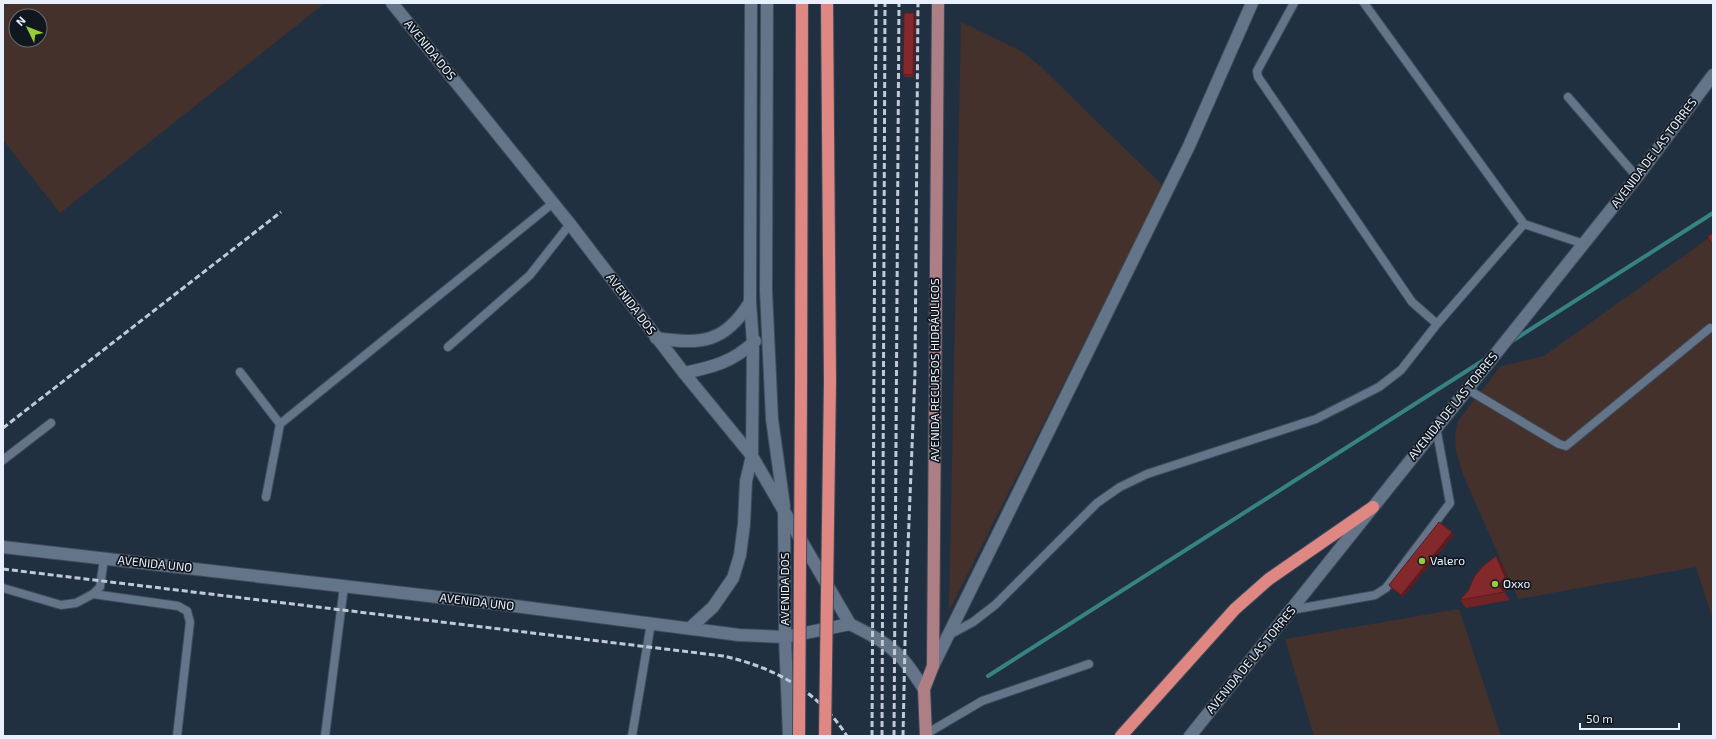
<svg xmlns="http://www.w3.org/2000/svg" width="1716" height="739" viewBox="0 0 1716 739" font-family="'Exo 2',sans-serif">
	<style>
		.industrial { fill: #44312c; fill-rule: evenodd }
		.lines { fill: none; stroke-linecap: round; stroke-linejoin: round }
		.stream { stroke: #378383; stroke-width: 4 }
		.service-casing { stroke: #3e4b5a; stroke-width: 10 }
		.tertiary-casing { stroke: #3e4b5a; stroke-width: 14 }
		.secondary-casing { stroke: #3e4b5a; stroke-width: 14 }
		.primary-casing { stroke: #3e4b5a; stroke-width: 14 }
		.motorway-casing { stroke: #3e4b5a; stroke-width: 14 }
		.service { stroke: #647489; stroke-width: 8 }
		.tertiary { stroke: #647489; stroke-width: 12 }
		.secondary { stroke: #647489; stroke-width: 12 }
		.primary { stroke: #ad7f85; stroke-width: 12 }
		.motorway { stroke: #de8783; stroke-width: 12 }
		.rail { stroke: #c0cad7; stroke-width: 3; stroke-dasharray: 6 3; stroke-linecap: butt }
		.motorway-bridge-casing { stroke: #3e4b5a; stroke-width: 14; stroke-linecap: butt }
		.motorway-bridge { stroke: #de8783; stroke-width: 12 }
		.wall { fill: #712326 }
		.shaded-wall { fill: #5c1d1f }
		.building { fill: #83292c; stroke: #5c1d1f }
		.poi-dot { fill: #96cc3a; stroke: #11171f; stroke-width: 1.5 }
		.labels { text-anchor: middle; stroke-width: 3.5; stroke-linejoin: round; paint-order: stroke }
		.street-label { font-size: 12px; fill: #e7f0fc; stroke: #11171f }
		.poi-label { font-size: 12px; fill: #e7f0fc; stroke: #11171f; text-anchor: start }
	</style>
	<rect width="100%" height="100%" fill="#213041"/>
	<path class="industrial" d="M3,3H325L60,213L3,140ZM16,16H40V40H16Z
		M961,22L1021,51L1040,66L1163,186L949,611Z
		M1713,235V620L1696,567L1518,599L1464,477L1456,452L1455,434L1458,421L1501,366L1544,356Z
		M1459,609L1501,736H1314L1285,639Z"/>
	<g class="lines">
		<path class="stream" d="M1509,343L1713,213
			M988,676L1487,358"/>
		<defs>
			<path id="service" d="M1294,3L1257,71L1258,77L1412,302L1437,324L1524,224
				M1364,3L1524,224L1584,244
				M1568,97L1637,177
				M448,347L530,275L570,224
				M240,372L280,424L553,203
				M1467,389L1559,444L1566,446L1710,328
				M3,460L51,423
				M266,497L280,424
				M3,588L61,605L76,603L93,594L100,587L104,559
				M93,594L178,606L187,611L190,622L177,736
				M1291,610L1375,595L1386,588L1450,503L1436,427
				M949,635L973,622L995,605L1097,503L1120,487L1147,474L1316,419L1379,387L1401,370L1437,324
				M926,734L982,701L1089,664
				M325,736L344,586
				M632,736L651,623"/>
			<path id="tertiary" d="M392,3L570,224L684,373L752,456L746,481L744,524L740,555L733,578L713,607L690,628
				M784,511L850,624
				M3,547L499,604L739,635L785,637L850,624C865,632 881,639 893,650C906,660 915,676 924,689"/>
			<path id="secondary" d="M751,3L750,302L753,343L752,456L784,511L785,637L789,736
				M767,3L766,291L772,419L784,506
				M656,338C701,345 725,343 750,302
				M684,373C713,367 733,362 755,341
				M933,666L1189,146L1252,3
				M1190,736L1637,177L1713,75"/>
			<path id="primary" d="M926,736L924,689L933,666L938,3"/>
			<path id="motorway" d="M827,3L830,381
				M801,391L802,3
				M1121,736L1235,609L1269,579L1373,507"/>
		</defs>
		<use href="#service" class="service-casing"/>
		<use href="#tertiary" class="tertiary-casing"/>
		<use href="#secondary" class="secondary-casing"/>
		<use href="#primary" class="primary-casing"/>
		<use href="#motorway" class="motorway-casing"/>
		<use href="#service" class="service"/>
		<use href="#tertiary" class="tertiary"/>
		<use href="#secondary" class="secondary"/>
		<use href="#primary" class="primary"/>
		<use href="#motorway" class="motorway"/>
		<path class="rail" d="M3,428L281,212
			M3,569L723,656C774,667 818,691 847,736
			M872,736L876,3
			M882,736L885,3
			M894,736L899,3
			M903,736L906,596L915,373L918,3"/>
		<defs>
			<path id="motorway-bridge" d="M799,736L801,391
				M825,736L830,381"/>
		</defs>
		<use href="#motorway-bridge" class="motorway-bridge-casing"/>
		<use href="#motorway-bridge" class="motorway-bridge"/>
	</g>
	<path class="wall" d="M914,13L916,15L914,77H905L903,74Z
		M1454,535L1403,597L1390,587L1389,585Z
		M1502,564L1511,585L1505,593L1510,600L1466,608L1460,600Z"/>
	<path class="shaded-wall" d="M914,13L916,15L914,77L913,75Z
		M1452,532L1454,535L1403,597L1401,595Z
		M1496,556L1502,564L1511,585L1505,593L1498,586Z"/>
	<path class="building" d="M904,13H914L913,75L903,74Z
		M1713,233V247L1708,236Z
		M1439,522L1452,532L1401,595L1389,585Z
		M1496,556L1505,577L1498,586L1504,592L1460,600L1468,591L1474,577L1482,567Z"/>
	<g class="poi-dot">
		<circle cx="1422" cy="561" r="4"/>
		<circle cx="1495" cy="584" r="4"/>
	</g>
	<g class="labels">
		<g class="street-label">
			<text transform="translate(430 50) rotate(51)" y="4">AVENIDA DOS</text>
			<text transform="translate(1654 153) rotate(-53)" y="4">AVENIDA DE LAS TORRES</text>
			<text transform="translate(631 304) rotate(53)" y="4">AVENIDA DOS</text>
			<text transform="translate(935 370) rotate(-90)" y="4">AVENIDA RECURSOS HIDRÁULICOS</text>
			<text transform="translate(1453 406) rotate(-51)" y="4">AVENIDA DE LAS TORRES</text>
			<text transform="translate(155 564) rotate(6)" y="4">AVENIDA UNO</text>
			<text transform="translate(785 589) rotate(-90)" y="4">AVENIDA DOS</text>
			<text transform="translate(477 602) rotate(7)" y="4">AVENIDA UNO</text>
			<text transform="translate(1251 660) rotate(-51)" y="4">AVENIDA DE LAS TORRES</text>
		</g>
		<g class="poi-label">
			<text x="1430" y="565">Valero</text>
			<text x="1503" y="588">Oxxo</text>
		</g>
	</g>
	<rect width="1716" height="739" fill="none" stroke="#e7f0fc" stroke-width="8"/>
	<g transform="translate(28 28) rotate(313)"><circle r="19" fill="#11171f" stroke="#676e77"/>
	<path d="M0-3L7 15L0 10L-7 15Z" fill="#96cc3a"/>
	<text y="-6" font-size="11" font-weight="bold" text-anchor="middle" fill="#e7f0fc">N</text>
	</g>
	<path d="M1580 723v6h99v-6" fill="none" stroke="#e7f0fc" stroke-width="2"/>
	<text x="1586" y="723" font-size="12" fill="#e7f0fc" stroke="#11171f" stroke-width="3" paint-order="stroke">50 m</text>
</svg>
